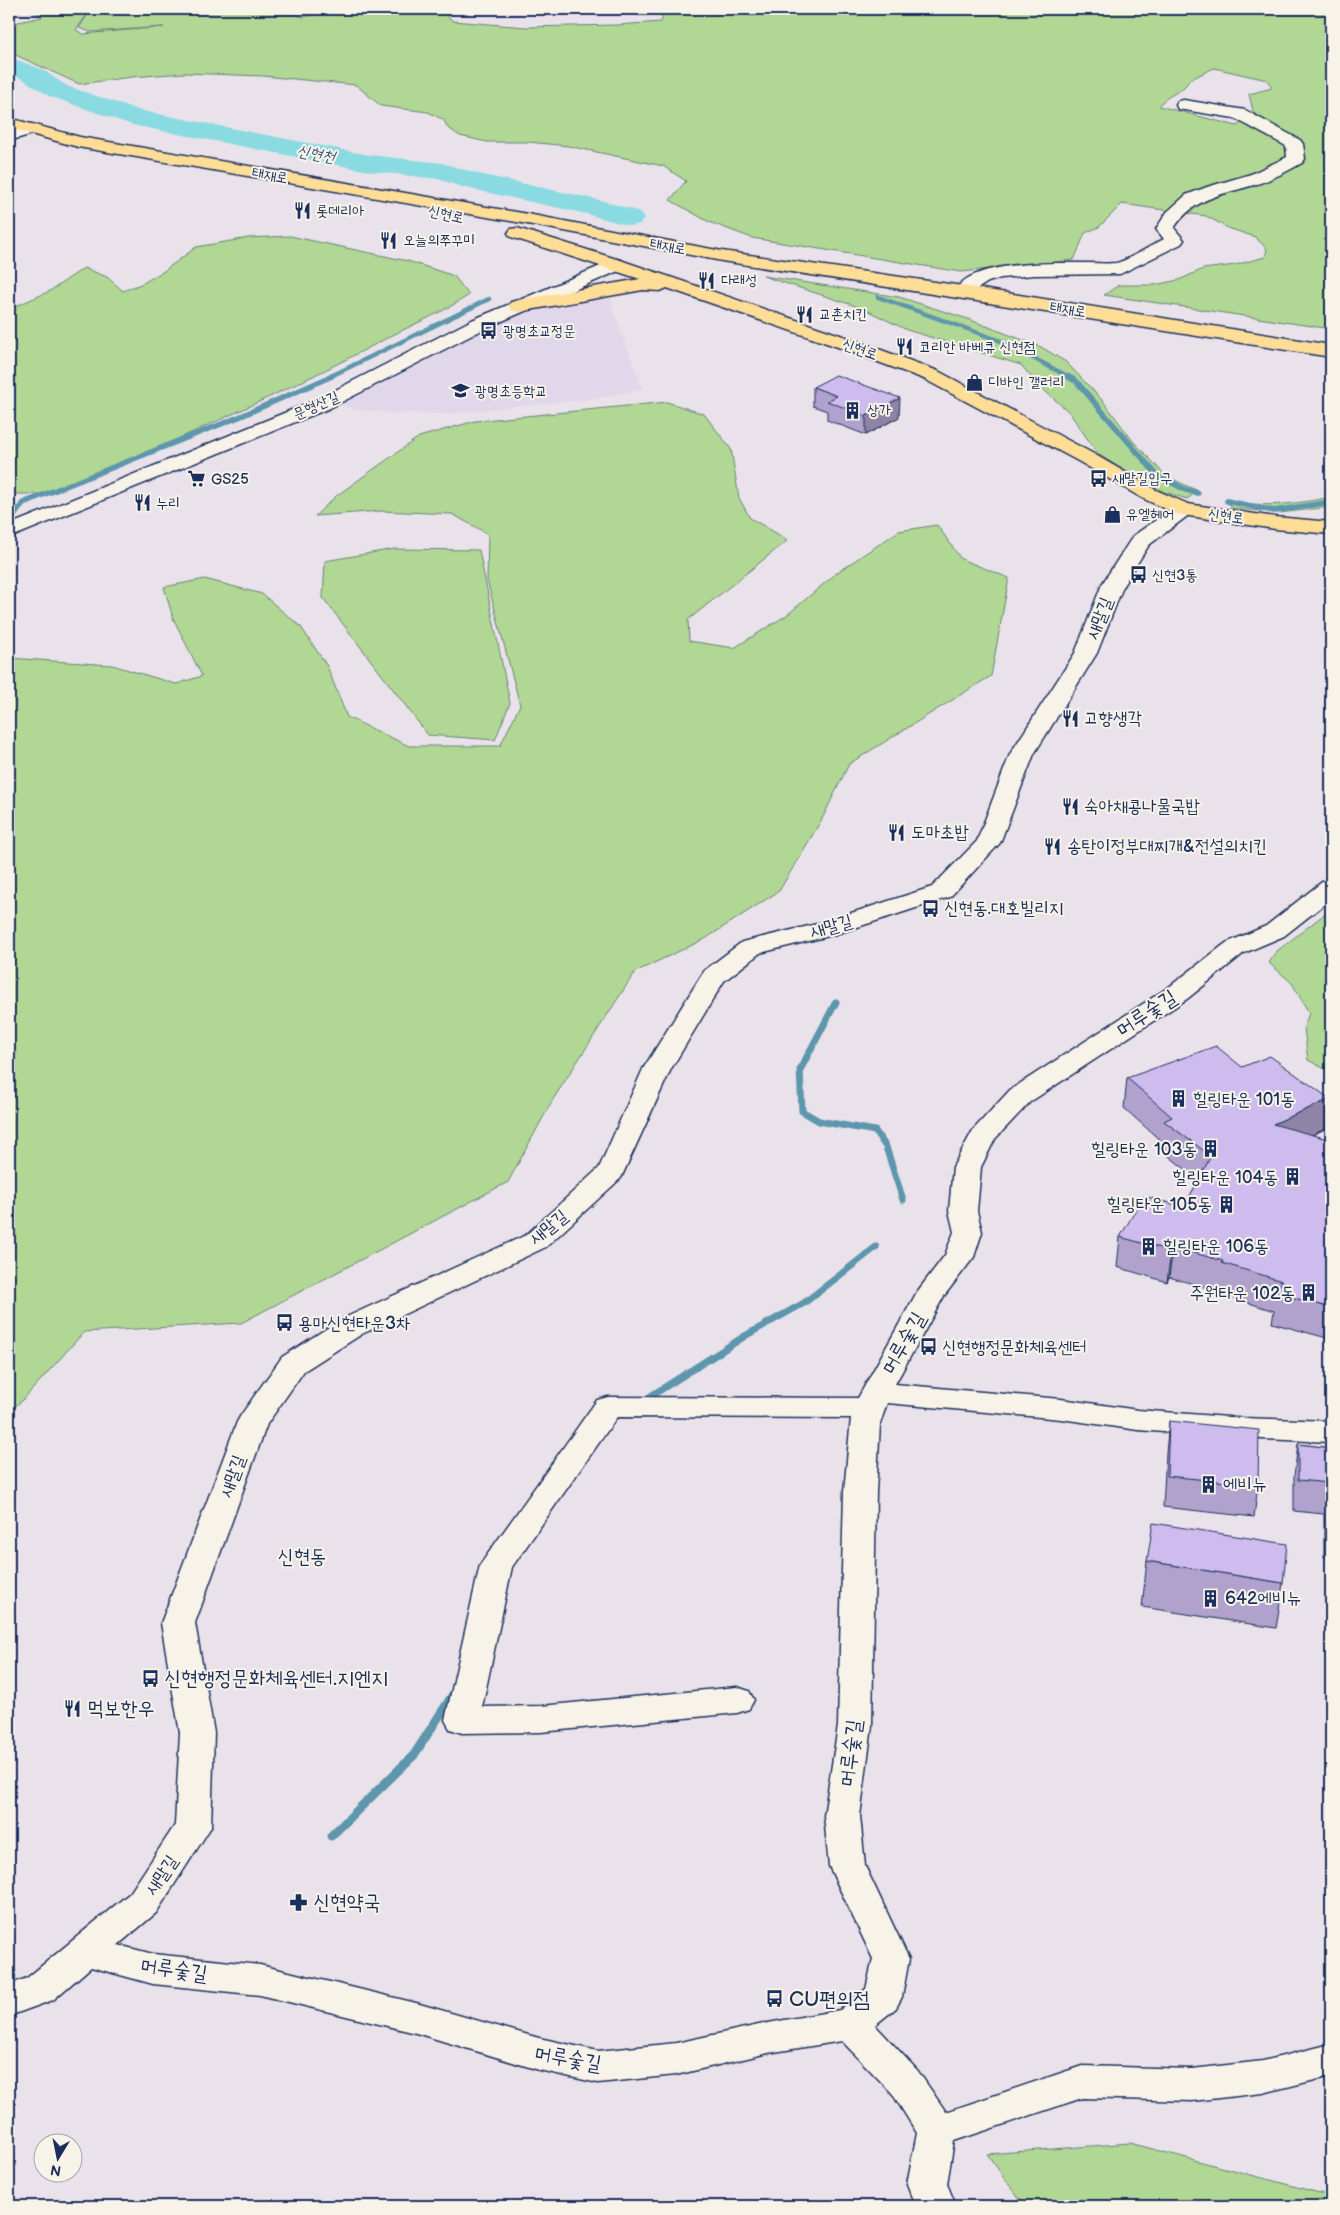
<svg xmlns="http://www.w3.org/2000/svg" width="1340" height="2215" viewBox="0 0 1340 2215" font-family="'Balsamiq Sans','Poor Story',sans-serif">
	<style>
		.built { fill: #e1d7eb }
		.green { fill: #b0d793; stroke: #668378; fill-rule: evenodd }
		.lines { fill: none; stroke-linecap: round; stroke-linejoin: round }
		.stream-far3 { stroke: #5d96ad; stroke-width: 4.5 }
		.stream-far2 { stroke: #5d96ad; stroke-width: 5.5 }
		.stream-far1 { stroke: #5d96ad; stroke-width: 7 }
		.stream { stroke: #5d96ad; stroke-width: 9 }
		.river { fill: #89dae1; fill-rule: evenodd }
		.minor-casing { stroke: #1b2f5e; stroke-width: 3 }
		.major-casing { stroke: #1b2f5e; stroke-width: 3 }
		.minor { fill: #f7f3e8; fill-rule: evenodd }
		.major { fill: #fedd96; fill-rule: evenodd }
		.wall { fill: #b0a2cc; stroke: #1b2f5e }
		.shaded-wall { fill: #9084a6; stroke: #1b2f5e }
		.building { fill: #cdbced; stroke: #1b2f5e }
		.labels { text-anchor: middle; stroke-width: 4; stroke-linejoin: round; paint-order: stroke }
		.far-street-label { font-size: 15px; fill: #1b2f5e; stroke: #f7f3e8 }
		.far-poi-label { font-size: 15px; fill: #1b2f5e; stroke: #f7f3e8; text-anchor: start }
		.far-water-label { font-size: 16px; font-style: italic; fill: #315178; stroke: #f7f3e8 }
		.street-label { font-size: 18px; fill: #1b2f5e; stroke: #f7f3e8 }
		.poi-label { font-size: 18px; fill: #1b2f5e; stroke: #f7f3e8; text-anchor: start }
		.quarter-label { font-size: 20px; fill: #1b2f5e; stroke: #f7f3e8 }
		.near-street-label { font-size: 21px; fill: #1b2f5e; stroke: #f7f3e8 }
		.near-poi-label { font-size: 21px; fill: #1b2f5e; stroke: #f7f3e8; text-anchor: start }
	</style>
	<rect width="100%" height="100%" fill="#eae2ea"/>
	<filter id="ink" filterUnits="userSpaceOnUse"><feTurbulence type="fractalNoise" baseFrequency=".02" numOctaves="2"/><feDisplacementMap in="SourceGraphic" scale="10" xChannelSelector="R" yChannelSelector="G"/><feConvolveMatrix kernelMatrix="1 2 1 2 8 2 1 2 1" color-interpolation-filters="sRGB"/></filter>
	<g filter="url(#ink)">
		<path class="built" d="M607,297L612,299V307L643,389L599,398L445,414L396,413L355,410L339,403L345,397L481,328L523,312L570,300Z"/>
		<path class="green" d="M32,9H91L76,30L83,34L164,27L90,32L79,28L88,14L97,9H262L289,12L303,17L345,9H438L453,21L526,27L617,25L661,22L663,16L644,9H1331V329L1104,295L1119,285H1154L1179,280L1203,269L1235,265L1265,257L1267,249L1255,237L1228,228L1206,216L1122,204L1099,227L1085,233L1074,260L961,272L752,238L709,222L670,200L686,181L663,166L568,146L528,142H487L460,136L447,127L444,120L428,112L381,106L356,85L263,76L184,73L132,77L79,84L9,52V24L42,17ZM1214,68L1267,80L1272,88L1249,94L1253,111L1237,126L1159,106C1166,94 1184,93 1189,80Z
			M290,236L408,261L454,276L469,295C444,312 416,323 389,337C280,396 165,444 52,494H14L9,496V307H14L50,291L84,268L107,277L123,291L143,283L164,271L196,247L248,238Z
			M763,276L899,297L968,319L1041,347L1066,362L1103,401L1133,441L1166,476L1198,491L1187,499L1164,492L1128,473L1098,454L1069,412L1038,385L1021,365L907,330L862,308Z
			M667,402L704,414L731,449L739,498L750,518L788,540L688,620L689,641L734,648L787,615L839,571L899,531L937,525L961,559L1009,578L991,676L849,764L822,819L779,891L705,939L635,972L552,1101L508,1182L241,1323L84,1332L21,1402L9,1410V658L112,665L176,684L202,676L173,618L164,587L205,579L262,594L301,627L327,666L347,717L409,746H500L520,705L487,580L488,534L452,514L381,511L315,516L336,496L419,437L475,421Z
			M1331,497V507L1279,513L1232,508L1227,499C1260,509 1297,504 1331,497Z
			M394,549L479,550L510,703L495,740L428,735L323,598L325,561Z
			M1331,909V1072L1308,1060L1304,1028L1309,1013L1292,983L1269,963L1277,951Z
			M1130,2143L1331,2196V2206H1025L987,2154Z"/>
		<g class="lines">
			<path class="stream-far3" d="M878,297L1001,341L1069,377
				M329,377L489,299"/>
			<path class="stream-far2" d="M1067,376L1076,381L1157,475L1186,490L1198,493
				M1227,501L1274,511L1331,502
				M9,517L14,516L23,503L239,417L332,376"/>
			<path class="stream-far1" d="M836,1002L800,1070L802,1111L819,1121L875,1131L886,1147L903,1200
				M643,1401L745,1336L804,1303L876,1247"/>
			<path class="stream" d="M331,1836L414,1755L454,1693"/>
			<path class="river" d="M9,57L41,69L67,86L138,110L369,155L442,163L479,174L603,201L640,212L644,218L640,224L630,226L587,214L462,187L438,179L369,171L132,125L49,96L23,79L9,74Z"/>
			<defs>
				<path id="minor" d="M1184,100L1245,110L1300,140L1303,144L1305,159L1302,163C1288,171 1273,179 1257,184C1222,195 1196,196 1174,228L1184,240L1181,244L1120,274L1034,275L1001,278L988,282L974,291L967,293L960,291L958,287C977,260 1059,263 1089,263C1098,263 1108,264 1116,263C1130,260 1151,245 1164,239L1156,229L1167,212L1186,195L1207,187L1251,174L1287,157L1286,146L1234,118L1178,109L1176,105L1178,101Z
					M30,124L36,125L38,129L36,133L9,141V130Z
					M617,259L623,261L626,265L623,269L486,328L330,408L9,538V525L316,400L472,320Z
					M1183,504L1190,506L1194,510L1190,514L1149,545L1124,584L1097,653L1034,754L1000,843L950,897L833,935L760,953L724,981L671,1069L621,1178L546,1247L362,1334L304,1371L267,1424L195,1623L214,1733L211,1827L156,1913L118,1945L153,1954L260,1965L416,2003L539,2038L598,2051L676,2043L768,2023L840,2010L866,1989L873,1959L829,1866L824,1816L838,1726L844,1492L851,1418L617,1417L512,1567L482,1707L541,1706L737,1687L749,1691L754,1700L749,1709L737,1713L541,1732L462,1733L450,1729L445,1720L480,1565L597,1400L608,1397L858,1398L917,1292L945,1255L954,1232L949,1211L953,1167L973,1130L1010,1090L1169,987L1226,943L1266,926L1322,882L1331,879V899L1284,936L1244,953L1187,999L1030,1102L995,1139L981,1167L977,1211L982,1232L974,1257L944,1296L895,1384L1061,1399L1138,1410L1241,1418L1331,1421V1442L1241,1438L1138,1430L1061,1419L887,1403L880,1424L876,1492L872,1726L860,1816L865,1866L909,1959L902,1997L896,2008L875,2025L918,2071L946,2112L1082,2066L1192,2069L1263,2061L1331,2044V2076L1263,2093L1192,2101L1082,2098L954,2141L947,2184L956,2206H916L907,2184L917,2133L892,2093L842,2041L768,2053L676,2075L598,2083L539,2070L416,2033L260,1995L153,1984L91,1967L53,2000L9,2016V1985L27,1978L130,1893L175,1825L180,1733L161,1623L237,1422L241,1415L282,1357L340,1320L526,1235L599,1168L643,1069L701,976L705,970L742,942L817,924L932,887L977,841L1010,754L1075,653L1102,584L1133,536L1176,506Z"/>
				<path id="major" d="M9,118L80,137L522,213L722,251L963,286L1331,345V357L722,261L522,223L78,147L9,128Z
					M517,228L623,261L849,338L938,371L1092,453L1156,490L1188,504L1275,517L1331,522V534L1275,529L1176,514L1142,498L1078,461L924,379L835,346L667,288L660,291L643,290L518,312L511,310L509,306L511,302L518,300L640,279L511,237L508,233L511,229Z"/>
			</defs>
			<use href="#minor" class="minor-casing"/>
			<use href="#major" class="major-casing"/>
			<use href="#minor" class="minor"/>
			<use href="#major" class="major"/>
		</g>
		<path class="wall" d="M813,387L899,417L866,435L827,420V411L813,406Z
			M1242,1067L1330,1099L1325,1129L1312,1135L1331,1140V1343L1326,1341L1327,1338L1272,1323L1274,1311L1218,1293V1291L1169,1277L1167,1282L1117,1267L1120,1237L1184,1207L1199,1180L1161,1150L1162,1142L1124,1108L1127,1078Z
			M1169,1421L1258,1485L1254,1517L1163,1507L1166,1452Z
			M1298,1444L1331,1448V1601H1328V1557H1324V1514L1294,1511V1476Z
			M1147,1561L1283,1583L1276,1628L1142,1607Z"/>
		<path class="shaded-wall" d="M900,398L899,417L866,435V416Z
			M1330,1099L1325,1129L1269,1154L1273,1124Z
			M1173,1247L1169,1277L1167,1282L1171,1251Z"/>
		<path class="building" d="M836,375L900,398L866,416L827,401L837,396L813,387Z
			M1216,1046L1242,1067L1270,1056L1330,1099L1273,1124L1331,1140V1308L1276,1293L1282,1281L1222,1263L1223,1261L1173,1247L1171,1251L1120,1237L1144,1196L1184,1207L1211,1156L1164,1121L1172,1117L1127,1078Z
			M1169,1421L1259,1430L1258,1485L1167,1476Z
			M1298,1444L1331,1448V1526L1329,1525V1483L1298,1480Z
			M1153,1523L1287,1544L1283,1583L1147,1561Z"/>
	</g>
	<defs>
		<symbol id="restaurant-bare" viewBox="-9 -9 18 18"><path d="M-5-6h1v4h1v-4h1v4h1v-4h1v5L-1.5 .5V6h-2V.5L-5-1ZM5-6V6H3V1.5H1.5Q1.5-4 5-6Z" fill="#1b2f5e" stroke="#f7f3e8" stroke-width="2.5" paint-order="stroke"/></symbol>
		<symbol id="bus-bare" viewBox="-9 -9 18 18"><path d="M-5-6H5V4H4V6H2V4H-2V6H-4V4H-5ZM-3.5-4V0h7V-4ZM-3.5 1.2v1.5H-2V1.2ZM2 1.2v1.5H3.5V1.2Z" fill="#1b2f5e" stroke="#f7f3e8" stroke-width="2.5" paint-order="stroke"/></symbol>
		<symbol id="shop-bare" viewBox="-9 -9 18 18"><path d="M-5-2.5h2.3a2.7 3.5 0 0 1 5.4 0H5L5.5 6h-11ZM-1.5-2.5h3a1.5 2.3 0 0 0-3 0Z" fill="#1b2f5e" stroke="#f7f3e8" stroke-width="2.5" paint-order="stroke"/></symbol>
		<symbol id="school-bare" viewBox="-9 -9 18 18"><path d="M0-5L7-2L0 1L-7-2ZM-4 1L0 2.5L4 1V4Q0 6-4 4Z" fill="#1b2f5e" stroke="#f7f3e8" stroke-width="2.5" paint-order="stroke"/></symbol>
		<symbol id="building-bare" viewBox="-9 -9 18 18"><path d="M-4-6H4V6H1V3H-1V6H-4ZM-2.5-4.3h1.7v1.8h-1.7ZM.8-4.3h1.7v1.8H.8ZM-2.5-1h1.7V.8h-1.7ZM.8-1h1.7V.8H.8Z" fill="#1b2f5e" stroke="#f7f3e8" stroke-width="2.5" paint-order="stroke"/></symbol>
		<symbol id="supermarket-bare" viewBox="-9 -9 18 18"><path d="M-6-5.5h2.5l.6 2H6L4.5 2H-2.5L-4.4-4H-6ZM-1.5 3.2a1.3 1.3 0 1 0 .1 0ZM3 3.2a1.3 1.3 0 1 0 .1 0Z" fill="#1b2f5e" stroke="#f7f3e8" stroke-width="2.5" paint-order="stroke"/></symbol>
		<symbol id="pharmacy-bare" viewBox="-9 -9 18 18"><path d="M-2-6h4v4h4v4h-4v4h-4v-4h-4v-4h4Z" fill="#1b2f5e" stroke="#f7f3e8" stroke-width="2.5" paint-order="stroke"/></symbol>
	</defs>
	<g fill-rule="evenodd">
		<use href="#restaurant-bare" x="290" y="198" width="25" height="25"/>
		<use href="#restaurant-bare" x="376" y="228" width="25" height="25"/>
		<use href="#restaurant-bare" x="694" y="268" width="25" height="25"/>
		<use href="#restaurant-bare" x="792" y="302" width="25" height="25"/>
		<use href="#bus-bare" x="476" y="318" width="25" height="25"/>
		<use href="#restaurant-bare" x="892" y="334" width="25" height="25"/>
		<use href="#shop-bare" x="962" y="370" width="25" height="25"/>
		<use href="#school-bare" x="448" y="378" width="25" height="25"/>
		<use href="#building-bare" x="840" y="398" width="25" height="25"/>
		<use href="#bus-bare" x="1086" y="466" width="25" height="25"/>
		<use href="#supermarket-bare" x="184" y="466" width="25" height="25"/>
		<use href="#restaurant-bare" x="130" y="490" width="25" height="25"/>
		<use href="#shop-bare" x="1100" y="502" width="25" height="25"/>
		<use href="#bus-bare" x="1126" y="562" width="25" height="25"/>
		<use href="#restaurant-bare" x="1058" y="706" width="25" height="25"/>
		<use href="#restaurant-bare" x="1058" y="794" width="25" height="25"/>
		<use href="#restaurant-bare" x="884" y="820" width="25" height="25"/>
		<use href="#restaurant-bare" x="1040" y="834" width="25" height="25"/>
		<use href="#bus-bare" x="918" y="896" width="25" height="25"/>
		<use href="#building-bare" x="1166" y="1086" width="25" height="25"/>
		<use href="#building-bare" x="1198" y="1136" width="25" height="25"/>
		<use href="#building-bare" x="1280" y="1164" width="25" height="25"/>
		<use href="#building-bare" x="1214" y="1192" width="25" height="25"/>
		<use href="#building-bare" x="1136" y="1234" width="25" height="25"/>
		<use href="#building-bare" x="1296" y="1280" width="25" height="25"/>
		<use href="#bus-bare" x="272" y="1310" width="25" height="25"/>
		<use href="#bus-bare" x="916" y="1334" width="25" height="25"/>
		<use href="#building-bare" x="1196" y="1472" width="25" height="25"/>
		<use href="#building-bare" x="1198" y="1586" width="25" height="25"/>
		<use href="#bus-bare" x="138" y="1666" width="25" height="25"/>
		<use href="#restaurant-bare" x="60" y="1696" width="25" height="25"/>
		<use href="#pharmacy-bare" x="286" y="1890" width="25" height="25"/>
		<use href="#bus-bare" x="762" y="1986" width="25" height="25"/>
	</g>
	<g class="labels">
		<g class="far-street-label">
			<text transform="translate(270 175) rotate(10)" y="5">태재로</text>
			<text transform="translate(446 214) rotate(14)" y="5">신현로</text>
			<text transform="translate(668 246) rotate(10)" y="5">태재로</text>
			<text transform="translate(1068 309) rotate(9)" y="5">태재로</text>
			<text transform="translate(860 349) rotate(20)" y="5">신현로</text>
			<text transform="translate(316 405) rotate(-24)" y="5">문형산길</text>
			<text transform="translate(1226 516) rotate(8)" y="5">신현로</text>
		</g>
		<g class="far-poi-label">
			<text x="316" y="216">롯데리아</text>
			<text x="403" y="245">오늘의쭈꾸미</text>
			<text x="721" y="285">다래성</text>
			<text x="819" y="319">교촌치킨</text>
			<text x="503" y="336">광명초교정문</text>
			<text x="919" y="352">코리안 바베큐 신현점</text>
			<text x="988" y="387">디바인 갤러리</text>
			<text x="475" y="396">광명초등학교</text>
			<text x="867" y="415">상가</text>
			<text x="1112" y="483">새말길입구</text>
			<text x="211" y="484">GS25</text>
			<text x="156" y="508">누리</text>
			<text x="1126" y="519">유엘헤어</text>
			<text x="1152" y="580">신현3통</text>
		</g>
		<g class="far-water-label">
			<text transform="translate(316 153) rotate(11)" y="6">신현천</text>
		</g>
		<g class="street-label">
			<text transform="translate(1099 618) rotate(-69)" y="6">새말길</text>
			<text transform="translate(831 926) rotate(-16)" y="6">새말길</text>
			<text transform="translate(548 1227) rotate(-39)" y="6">새말길</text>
			<text transform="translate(232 1476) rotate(-70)" y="6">새말길</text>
			<text transform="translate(161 1875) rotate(-56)" y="6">새말길</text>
		</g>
		<g class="poi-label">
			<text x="1084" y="724">고향생각</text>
			<text x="1084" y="812">숙아채콩나물국밥</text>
			<text x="911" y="838">도마초밥</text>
			<text x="1067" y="852">송탄이정부대찌개&amp;전설의치킨</text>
			<text x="944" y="914">신현동.대호빌리지</text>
			<text x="1193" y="1105">힐링타운 101동</text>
			<text x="1197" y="1155" text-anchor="end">힐링타운 103동</text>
			<text x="1278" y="1183" text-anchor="end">힐링타운 104동</text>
			<text x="1212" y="1210" text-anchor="end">힐링타운 105동</text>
			<text x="1163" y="1252">힐링타운 106동</text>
			<text x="1295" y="1299" text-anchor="end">주원타운 102동</text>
			<text x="298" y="1329">용마신현타운3차</text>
			<text x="942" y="1353">신현행정문화체육센터</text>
			<text x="1223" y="1490">에비뉴</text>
			<text x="1225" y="1604">642에비뉴</text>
		</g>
		<g class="quarter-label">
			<text x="302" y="1563">신현동</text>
		</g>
		<g class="near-street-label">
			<text transform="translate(1146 1013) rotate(-33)" y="7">머루숯길</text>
			<text transform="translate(903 1343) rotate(-60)" y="7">머루숯길</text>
			<text transform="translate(850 1753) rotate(-83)" y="7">머루숯길</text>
			<text transform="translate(174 1969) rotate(8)" y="7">머루숯길</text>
			<text transform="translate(568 2058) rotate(10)" y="7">머루숯길</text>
		</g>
		<g class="near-poi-label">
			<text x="164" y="1685">신현행정문화체육센터.지엔지</text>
			<text x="87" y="1715">먹보한우</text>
			<text x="313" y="1909">신현약국</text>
			<text x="789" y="2006">CU편의점</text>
		</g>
	</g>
	<rect width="1340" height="2215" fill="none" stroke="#f7f3e8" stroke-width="30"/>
	<rect x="15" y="15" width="1310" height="2185" fill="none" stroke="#1b2f5e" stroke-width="2" filter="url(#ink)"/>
	<g transform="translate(58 2158) rotate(190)"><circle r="24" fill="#f7f3e8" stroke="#9fa5b1"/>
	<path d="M0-4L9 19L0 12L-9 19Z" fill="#1b2f5e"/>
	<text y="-8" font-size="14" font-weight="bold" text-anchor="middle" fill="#1b2f5e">N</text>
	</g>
</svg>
